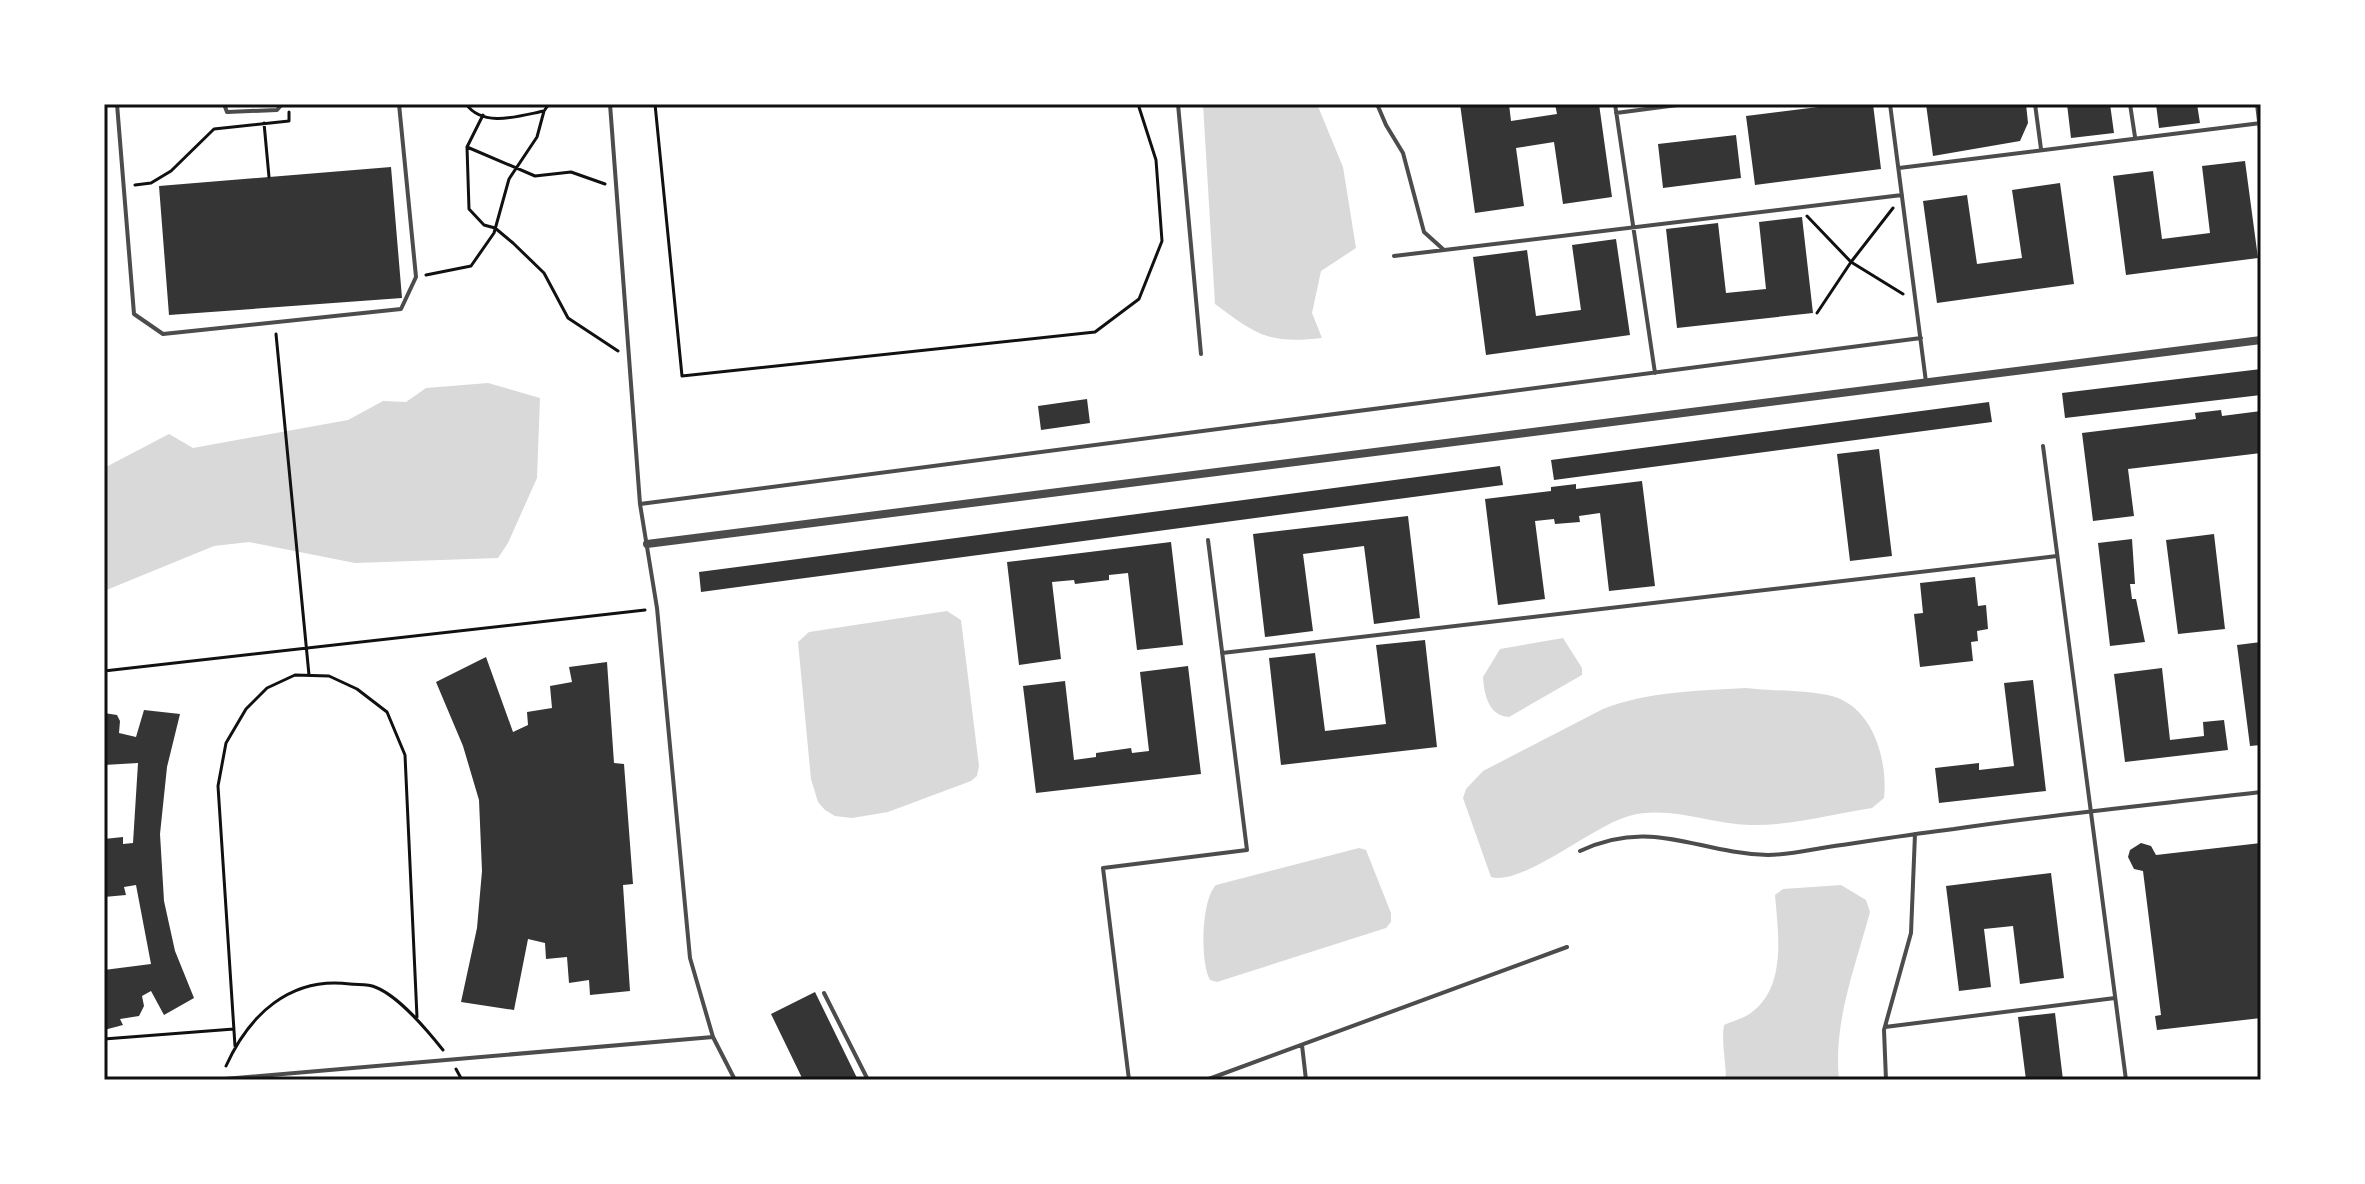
<svg xmlns="http://www.w3.org/2000/svg" width="2365" height="1184" viewBox="0 0 2365 1184" font-family="Spectral,serif">
	<style>
		.water { fill: #d9d9d9 }
		.building { fill: #353535 }
		.lines { fill: none; stroke-linecap: round; stroke-linejoin: round }
		.path { stroke: #111; stroke-width: 3 }
		.service { stroke: #4c4c4c; stroke-width: 4 }
		.minor { stroke: #4c4c4c; stroke-width: 8 }
		.neatline { fill: none; stroke: #111; stroke-width: 3 }
	</style>
	<rect width="100%" height="100%" fill="#fff"/>
	<path class="water" d="M1203,104H1317L1343,167L1356,248L1321,271L1312,313L1322,338C1268,344 1257,335 1215,304Z
		M488,383L540,398L537,478L508,543L498,558L355,563L249,542L214,546L104,591V468L169,434L193,448L348,420L383,401L406,402L426,388Z
		M947,611L961,620L979,766L977,776L971,781L888,812L852,818L835,816L825,810L818,802L811,779L798,642L809,632Z
		M1563,638L1582,668V675L1509,717C1489,716 1484,695 1483,677L1500,649Z
		M1746,688C1770,691 1809,690 1832,696C1873,707 1888,760 1884,798L1872,808C1832,814 1790,826 1750,825C1710,824 1669,805 1629,816C1592,826 1523,886 1491,877L1463,798L1466,789L1483,771L1603,709C1649,691 1697,691 1746,688Z
		M1359,848L1366,850L1391,913V922L1386,928L1217,982L1210,980C1200,963 1201,900 1216,885Z
		M1841,885L1866,900L1870,912C1855,968 1833,1022 1839,1080H1726C1726,1062 1721,1042 1724,1025C1733,1021 1745,1018 1752,1012C1787,986 1778,932 1775,895L1783,889Z"/>
	<path class="building" d="M1460,104H1509L1511,121L1557,114L1555,104H1599L1612,197L1563,204L1554,142L1516,148L1524,206L1475,213Z
		M1842,104H1873L1881,169L1755,185L1746,116Z
		M1926,104H2026L2028,123L2020,141L1933,156Z
		M2067,104H2110L2114,133L2071,138Z
		M2156,104H2197L2200,123L2159,128Z
		M1736,135L1741,178L1663,188L1658,144Z
		M2245,161L2258,258L2126,275L2113,176L2153,171L2162,239L2210,233L2202,166Z
		M391,167L402,298L169,315L159,186Z
		M2060,183L2074,284L1937,303L1923,201L1967,195L1977,264L2022,258L2012,190Z
		M1802,217L1813,313L1677,328L1666,229L1718,223L1726,293L1766,289L1759,222Z
		M1616,239L1630,335L1486,355L1473,257L1527,250L1536,316L1581,310L1572,245Z
		M2261,369V395L2065,418L2062,393Z
		M1087,399L1090,423L1041,430L1038,406Z
		M1989,402L1992,422L1554,480L1551,460Z
		M2221,410L2222,416L2261,411V453L2128,469L2134,516L2093,521L2082,433L2196,419L2195,413Z
		M1879,449L1892,556L1850,561L1837,454Z
		M1500,466L1503,485L701,592L699,572Z
		M1642,481L1655,586L1609,591L1600,513L1579,516L1580,522L1555,524L1554,519L1535,521L1545,599L1498,605L1485,499L1551,491V487L1576,484V489Z
		M1408,516L1420,618L1374,624L1364,546L1303,554L1313,631L1265,637L1253,534Z
		M2214,534L2225,629L2178,634L2166,540Z
		M2132,539L2135,584H2130L2132,599H2136L2145,642L2110,646L2098,543Z
		M1171,542L1183,645L1137,650L1128,573L1109,575V580L1075,584L1074,580L1052,582L1061,659L1019,665L1007,562Z
		M1975,577L1978,606L1986,605L1988,629L1977,631L1978,641L1971,642L1973,661L1920,667L1914,614L1923,613L1920,583Z
		M1425,640L1437,747L1281,765L1269,658L1315,653L1325,731L1386,724L1376,645Z
		M2261,642V745L2250,746L2237,645Z
		M486,657L513,732L528,725L527,712L552,708L550,686L572,682L569,667L607,662L614,763L624,764L633,884L623,885L630,991L590,995L589,980L569,983L567,957L546,959L545,943L528,939L514,1010L461,1002L477,928L482,871L479,800L463,746L436,682Z
		M1188,666L1201,774L1036,793L1023,686L1065,681L1074,760L1096,757V753L1131,748L1132,753L1149,751L1140,672Z
		M2162,668L2170,740L2204,736L2203,722L2224,720L2228,750L2125,762L2114,674Z
		M2033,680L2046,791L1939,803L1935,768L1979,763V770L2014,766L2004,683Z
		M144,710L180,714L167,767L160,834L164,901L175,951L194,998L164,1015L151,991L142,996L144,1006L139,1016L120,1019L123,1025L104,1030V970L151,964L136,885L124,887L126,895L104,897V839L123,837V844L133,843L138,763L104,765V713L117,715L120,721L119,733L136,737Z
		M2141,843L2151,846L2156,855L2261,843V1018L2157,1030L2155,1016L2161,1015L2143,871L2134,869L2128,857L2130,850Z
		M2051,873L2064,978L2020,984L2013,926L1984,929L1991,987L1959,991L1946,886Z
		M815,992L858,1080H803L771,1014Z
		M2055,1013L2063,1080H2026L2018,1017Z"/>
	<g class="lines">
		<path class="path" d="M466,104C483,128 519,116 544,111
			M655,104L682,376L1095,332L1139,299L1162,241L1156,160L1138,104
			M483,115L467,147L469,209L484,225L495,228L513,243L544,273L568,318L618,351
			M264,123L269,177
			M467,147L535,176L571,172L605,184
			M135,185L151,183L171,171L214,129L289,121V112
			M1807,216L1851,262L1903,294
			M426,275L471,266L494,233L509,179L537,137L544,111L549,104
			M1817,313L1851,262L1893,208
			M276,334L309,675
			M104,671L645,610
			M104,1039L234,1029
			M235,1046L218,786L226,743L246,709L267,688L295,675L329,676L357,689L387,712L405,755L417,1017
			M226,1066C249,1015 290,976 350,984C358,985 368,984 375,987C399,996 427,1030 443,1050
			M456,1069L462,1080"/>
		<path class="service" d="M117,104L134,314L163,334L401,309L416,277L399,104
			M224,104L227,112L277,110L282,104
			M610,104L640,504L657,608L690,958L713,1037L735,1080
			M1178,104L1201,354
			M1377,104L1386,125L1403,153L1424,232L1444,250
			M1615,104L1655,373
			M1890,104L1926,382
			M2035,104L2041,149
			M2130,104L2135,137
			M2257,104L2261,138
			M1616,113L1685,104
			M1899,168L2261,123
			M1394,256L1902,195
			M2043,446L2126,1080
			M640,504L1921,338
			M1222,653L2057,556
			M1580,851C1652,817 1696,853 1768,855C1788,855 1809,850 1828,847C1870,841 1912,834 1954,829C2056,814 2159,804 2261,792
			M824,993L868,1080
			M1885,1027L2115,998
			M1302,1045L1306,1080
			M213,1080L713,1037
			M1129,1080L1103,868L1247,850L1208,540
			M1206,1080L1567,947
			M1886,1080L1884,1030L1911,933L1915,834"/>
		<path class="minor" d="M647,544L2261,340"/>
	</g>
	<rect width="2365" height="1184" fill="none" stroke="#ffffff" stroke-width="212"/>
	<rect x="106" y="106" width="2153" height="972" class="neatline"/>
</svg>
